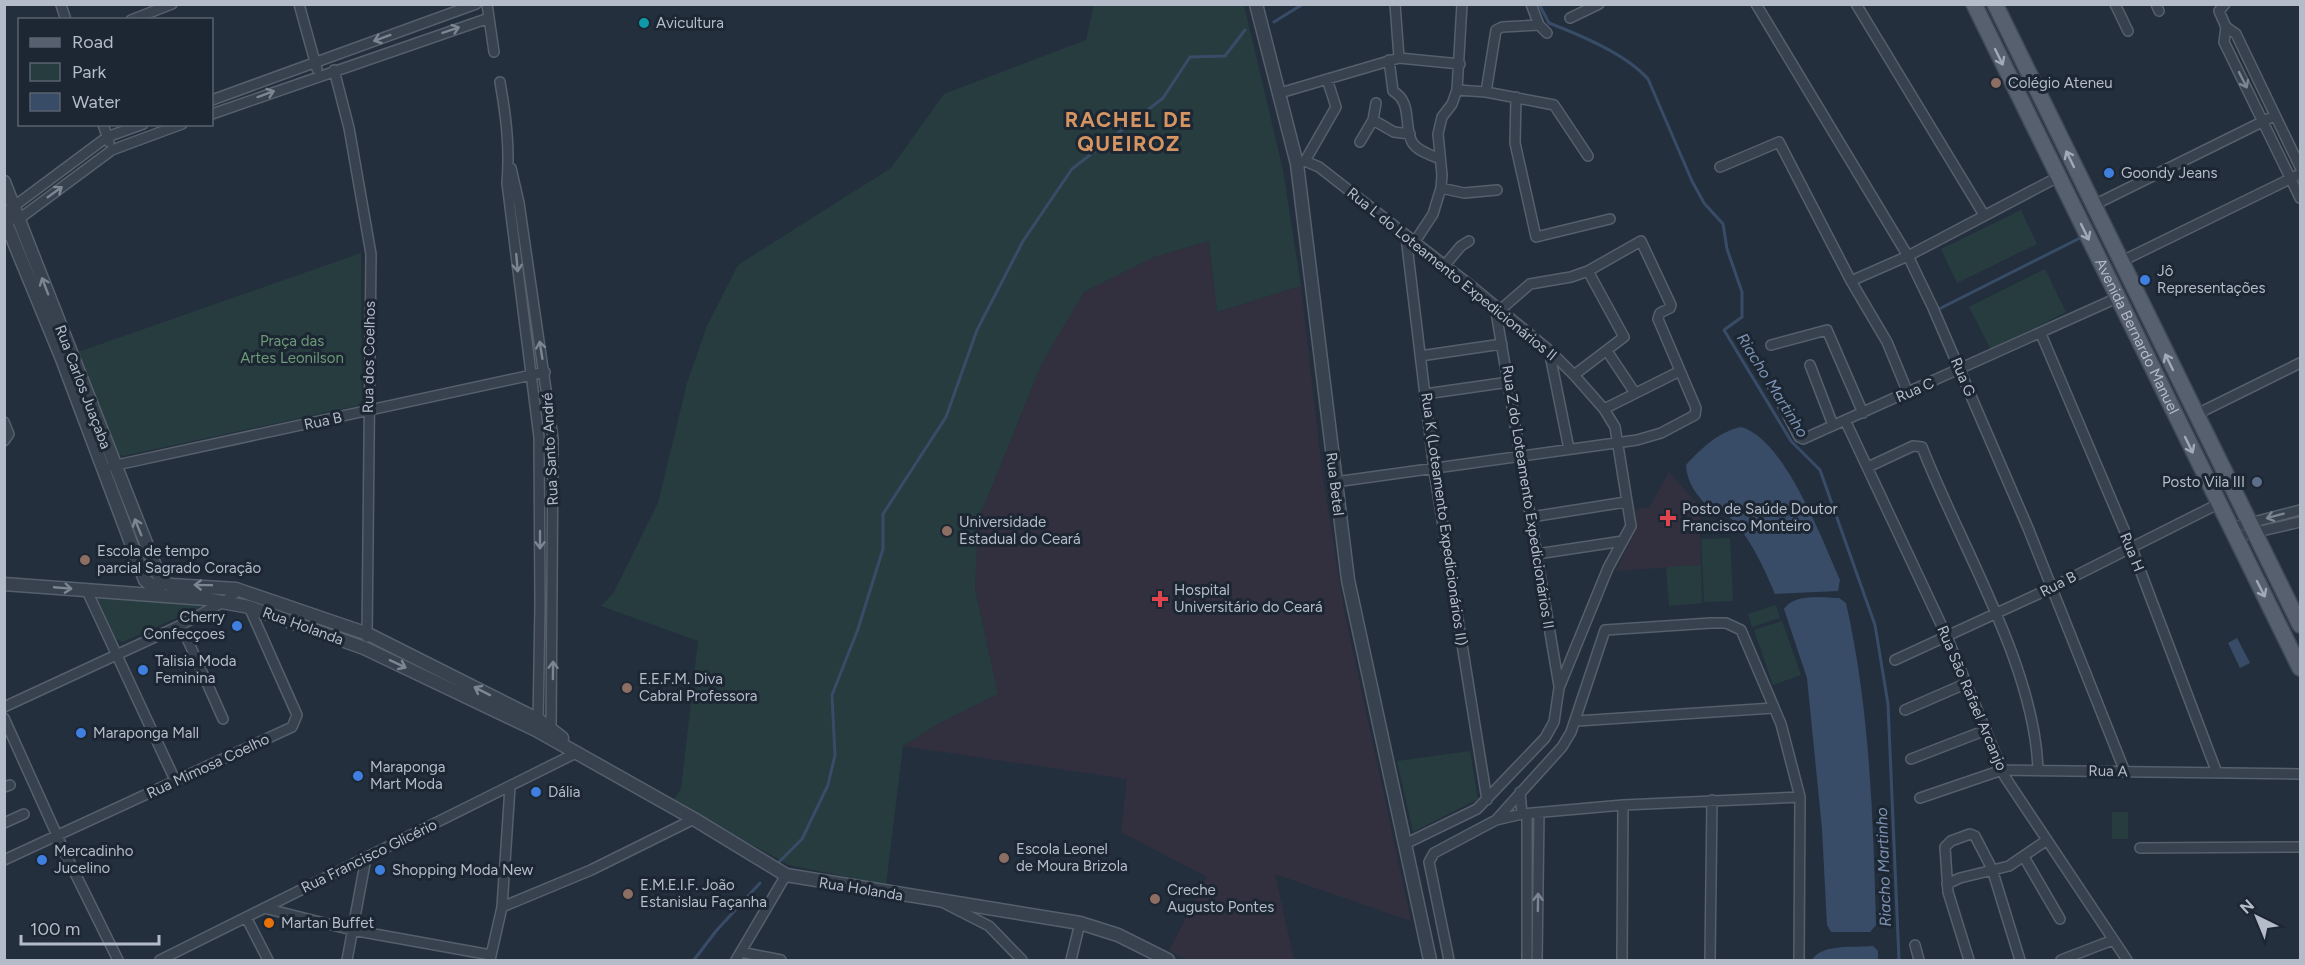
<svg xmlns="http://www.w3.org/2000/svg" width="2305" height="965" viewBox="0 0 2305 965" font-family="Figtree,sans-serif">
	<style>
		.medical { fill: #32303f }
		.green { fill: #263c3f }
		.water { fill: #394c67 }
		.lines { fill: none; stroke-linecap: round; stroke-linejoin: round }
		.stream { stroke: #394c67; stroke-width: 3 }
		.minor-casing { stroke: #565f6c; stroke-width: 12 }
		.tertiary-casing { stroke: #565f6c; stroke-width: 15 }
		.primary-casing { stroke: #414a57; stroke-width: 18 }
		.minor { stroke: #38414e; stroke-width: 9 }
		.tertiary { stroke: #38414e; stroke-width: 12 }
		.primary { stroke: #56606e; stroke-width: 15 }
		.oneway { stroke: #7c8592 }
		.oneway2 { stroke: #a1aab7 }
		.culture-dot { fill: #0f9aa8; stroke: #1d2633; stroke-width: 2 }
		.education-dot { fill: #8d6e63; stroke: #1d2633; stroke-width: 2 }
		.shop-dot { fill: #3f7fe0; stroke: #1d2633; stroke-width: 2 }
		.service-dot { fill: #5c6f8a; stroke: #1d2633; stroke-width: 2 }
		.health-dot { fill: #e0444e; stroke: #1d2633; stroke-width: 2 }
		.food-dot { fill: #e8710a; stroke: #1d2633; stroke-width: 2 }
		.labels { text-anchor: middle; stroke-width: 6; stroke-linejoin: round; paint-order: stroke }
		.poi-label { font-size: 15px; fill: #b4bcc9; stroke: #1d2633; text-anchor: start }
		.street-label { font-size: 15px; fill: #b4bcc9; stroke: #1d2633 }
		.park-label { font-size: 15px; fill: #6b9a76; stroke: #1d2633 }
		.water-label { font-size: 16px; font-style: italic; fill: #7c92b1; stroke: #1d2633 }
		.district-label { font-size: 21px; font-weight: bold; letter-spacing: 1.5px; fill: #d59563; stroke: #1d2633 }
	</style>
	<rect width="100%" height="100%" fill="#242f3e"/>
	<path class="medical" d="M1209,241L1217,312L1301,286L1322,471L1344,610L1411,921L1275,874L1294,960H1187L1169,951L1207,877L1121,832L1127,779L903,746L940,723L998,694L975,589L978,520L1043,361L1084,292L1154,257Z
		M1669,472L1699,506L1701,565L1616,571L1636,530V509L1649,508Z"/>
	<path class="green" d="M1094,5H1244L1283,170L1301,286L1217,312L1209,241L1154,257L1084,292L1043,361L978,520L975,589L998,694L940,723L903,746L886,885L789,865L673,801L681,789L698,641L601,606L614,592L658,503L687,383L707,326L738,265L891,168L944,94L1086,40Z
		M2021,210L2037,244L1957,283L1941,249Z
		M361,253L362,400L357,406L123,456L114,452L78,352Z
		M2045,269L2066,312L1991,350L1969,307Z
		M1730,538L1733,601L1704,602L1701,539Z
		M1701,565L1702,603L1669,606L1666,567Z
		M99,597L203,606L123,642L116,639L97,599Z
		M1776,605L1780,618L1752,627L1748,614Z
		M1782,621L1801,675L1773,685L1754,630Z
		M1470,751L1478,799L1413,832L1397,761Z
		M2112,812H2128V839H2112Z"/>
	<path class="water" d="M1741,427C1785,439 1822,540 1840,580L1838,591L1775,594C1762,563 1744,523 1715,506L1710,509C1697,495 1687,484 1686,465C1702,448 1718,432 1741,427Z
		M1839,598L1846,603C1870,709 1873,817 1876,925L1870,932H1831L1827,925L1822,829L1807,678L1784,609C1794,593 1822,598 1839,598Z
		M2237,638L2250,663L2240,668L2228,643Z
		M1873,946L1878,951V960H1812C1822,943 1855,948 1873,946Z"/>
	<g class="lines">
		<path class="stream" d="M1539,4L1549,23C1580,35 1626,54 1648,79L1692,181L1704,203L1723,224L1727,249L1742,292V317L1724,330L1791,441L1820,470L1875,625L1888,704L1899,960
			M1274,22L1303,4
			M1941,308L2080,238
			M779,862L802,839L828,785L835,755L832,695L858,629L883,549V514L946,417L977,330L1023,241L1072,169L1163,98L1190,57L1225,56L1245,30
			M694,960L716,931L760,883"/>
		<defs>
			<path id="minor" d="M299,4L317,69
				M487,4L494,52
				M1395,4L1399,58
				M1531,4L1539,25L1547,33
				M1756,4L1908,256L1933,308L2028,528L2125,772
				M1856,4L1984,215
				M2115,4L2128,31
				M2156,4L2159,11
				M2225,4L2219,11L2226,27L2236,34L2300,167
				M61,5L66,20
				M1570,18L1599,4
				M131,20L172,4
				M2226,27L2224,42L2300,198
				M1389,60L1393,91C1413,103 1403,124 1412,142C1417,151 1431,155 1440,159
				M334,70L349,128L371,254L367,637
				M500,82C506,116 510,148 507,183L539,437L540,605L538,724
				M1457,90L1486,92L1554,105L1588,156
				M1486,92L1496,30L1502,27L1539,25
				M1280,93L1399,58L1460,64
				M1516,97L1515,143L1536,237L1610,219
				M212,100L476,4
				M212,114L489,18
				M1373,120L1394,132L1410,134
				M103,124L109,142
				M1360,142L1373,120L1376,103
				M1305,161L1336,107L1327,79
				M1297,164L1305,161L1319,167L1474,288L1549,350L1574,375L1604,409L1615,427L1631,526L1608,568L1559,688L1554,722L1545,738L1477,809L1405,844
				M1720,167L1779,142L1851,281L1887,342L1908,393
				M511,168L519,203L553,438L551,733
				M1441,188L1464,193L1497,190
				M2092,206L2274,116
				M13,219H19L112,150L182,124
				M5,220L9,210L107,137L143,124
				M1406,237L1434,470L1487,800
				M1414,243L1433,214L1441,188L1442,175L1438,134L1442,117L1452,104L1457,90L1462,4
				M2120,262L2300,174
				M1444,266L1461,246L1469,241
				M1851,281L1908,256L2058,177
				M1495,306L1559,686
				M2041,334L2131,546L2217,773
				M1771,345L1827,330L1863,413
				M1549,350L1569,449
				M1607,351L1635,393
				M1420,356L1502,344
				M1810,365L1833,425
				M1574,375L1624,337L1588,271
				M1772,385L1799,437L1803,439L2117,298
				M1425,394L1509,382
				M1604,409L1680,371
				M2195,415L2300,363
				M1845,420L1947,637L2005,777L2127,960
				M4,422L9,434L4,441
				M112,466L545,372
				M1868,467L1913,446L1922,447C1960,545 2035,666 2038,770
				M1335,482L1637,440L1661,433L1695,415L1696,408L1658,319L1660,313L1670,308L1671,305L1641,241L1588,271L1571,277L1530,284L1500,310
				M1531,517L1626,502
				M2230,528L2300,510
				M2235,537L2300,522
				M1537,554L1623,541
				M87,591L175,780
				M181,625L223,719
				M1895,660L2051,588L2218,504
				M4,707L181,625L225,601L239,590
				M1905,710L1967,683
				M4,718L65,853L118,960
				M1577,721L1773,708
				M1911,759L1986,730
				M4,787L10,785
				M1520,792L1522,814
				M1920,798L2002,770L2300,774
				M1496,820L1562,747L1571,732L1605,630L1711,623H1726L1741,630L1781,724L1800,797L1799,960
				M4,823L24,814
				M2140,848L2300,847
				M2024,857L2060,919
				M4,860L292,727L297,715L249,607
				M1947,884L1960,878L2009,866L2047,840
				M942,902L989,926L1022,960
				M502,907L591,870L694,819
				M264,908L352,930L491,955
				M246,917L268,960
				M1915,945L1919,960
				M741,952L781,960
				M160,960L578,752
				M347,960L366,858
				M490,960L502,907L510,787
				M736,960L786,875
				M1071,960L1080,923
				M1449,960L1429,862L1434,853L1496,820L1522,814L1623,805L1800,797
				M1527,960V814
				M1537,960L1539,813
				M1622,960L1623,805
				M1710,960L1712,800
				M1969,960L1948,892L1945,847L1951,841L1970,834L1975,836L1992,869L2020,960
				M2061,960L2113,940"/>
			<path id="tertiary" d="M1256,4L1297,164L1348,580L1430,960
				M4,182L161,581L158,589
				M4,218L62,359L145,580L162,595
				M161,581L171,585L236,589L368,634L539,720L562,738
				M4,584L206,599L249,607L364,648L536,730L694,819L786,875L1080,923L1118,935L1168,960"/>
			<g id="primary">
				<path id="s1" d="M1974,4L2300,668"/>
				<path d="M1995,4L2300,625"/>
			</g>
		</defs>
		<use href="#minor" class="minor-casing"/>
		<use href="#tertiary" class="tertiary-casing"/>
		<use href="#primary" class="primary-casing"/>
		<use href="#minor" class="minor"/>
		<use href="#tertiary" class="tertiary"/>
		<use href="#primary" class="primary"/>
	</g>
	<defs><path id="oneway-shaft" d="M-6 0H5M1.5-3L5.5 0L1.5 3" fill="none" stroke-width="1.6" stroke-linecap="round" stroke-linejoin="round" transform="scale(1.5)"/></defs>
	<g class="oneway">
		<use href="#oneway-shaft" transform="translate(451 30) rotate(-19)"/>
		<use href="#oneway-shaft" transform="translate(382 38) rotate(160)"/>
		<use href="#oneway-shaft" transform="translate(2243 80) rotate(63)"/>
		<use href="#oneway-shaft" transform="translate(266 94) rotate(-20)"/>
		<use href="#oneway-shaft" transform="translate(55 192) rotate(-36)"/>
		<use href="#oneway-shaft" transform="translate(517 263) rotate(85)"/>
		<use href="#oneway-shaft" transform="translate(45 286) rotate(-111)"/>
		<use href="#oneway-shaft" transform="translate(541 350) rotate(-99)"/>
		<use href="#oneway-shaft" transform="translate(2275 516) rotate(165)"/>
		<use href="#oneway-shaft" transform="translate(138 527) rotate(-112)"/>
		<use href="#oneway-shaft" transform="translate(540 540) rotate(90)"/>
		<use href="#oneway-shaft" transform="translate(203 585) rotate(-179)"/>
		<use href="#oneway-shaft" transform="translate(63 588) rotate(5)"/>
		<use href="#oneway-shaft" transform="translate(398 664) rotate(25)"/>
		<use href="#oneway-shaft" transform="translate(553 670) rotate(-89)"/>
		<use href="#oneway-shaft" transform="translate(482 691) rotate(-153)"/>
		<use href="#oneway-shaft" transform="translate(1538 902) rotate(-89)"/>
	</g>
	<g class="oneway2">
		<use href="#oneway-shaft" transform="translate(1999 57) rotate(64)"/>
		<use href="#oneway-shaft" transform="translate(2070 159) rotate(-116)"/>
		<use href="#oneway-shaft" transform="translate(2085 232) rotate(64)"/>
		<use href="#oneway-shaft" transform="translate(2169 362) rotate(-116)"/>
		<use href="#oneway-shaft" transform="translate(2189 445) rotate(64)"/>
		<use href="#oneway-shaft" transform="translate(2261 589) rotate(63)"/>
	</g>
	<circle class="culture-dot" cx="644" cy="23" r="6"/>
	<g class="education-dot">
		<circle cx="1996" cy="83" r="6"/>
		<circle cx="947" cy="531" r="6"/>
		<circle cx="85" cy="560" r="6"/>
		<circle cx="627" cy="688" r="6"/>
		<circle cx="1004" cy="858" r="6"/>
		<circle cx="628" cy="894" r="6"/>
		<circle cx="1155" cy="899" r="6"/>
	</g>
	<g class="shop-dot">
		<circle cx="2109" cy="173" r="6"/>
		<circle cx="2145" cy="280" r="6"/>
		<circle cx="237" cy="626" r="6"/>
		<circle cx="143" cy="670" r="6"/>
		<circle cx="81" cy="733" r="6"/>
		<circle cx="358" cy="776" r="6"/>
		<circle cx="536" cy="792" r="6"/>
		<circle cx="42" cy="860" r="6"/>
		<circle cx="380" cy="870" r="6"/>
	</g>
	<circle class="service-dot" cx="2257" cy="482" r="6"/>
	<g class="health-dot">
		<path d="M1665 509h6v6h6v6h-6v6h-6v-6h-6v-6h6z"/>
		<path d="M1157 590h6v6h6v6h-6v6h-6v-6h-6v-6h6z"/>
	</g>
	<circle class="food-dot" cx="269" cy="923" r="6"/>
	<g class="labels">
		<g class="poi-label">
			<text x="656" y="28">Avicultura</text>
			<text x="2008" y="88">Colégio Ateneu</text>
			<text x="2121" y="178">Goondy Jeans</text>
			<text x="2157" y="276">Jô<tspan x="2157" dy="17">Representações</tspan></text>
			<text x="2245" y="487" text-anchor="end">Posto Vila III</text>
			<text x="1682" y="514">Posto de Saúde Doutor<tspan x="1682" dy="17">Francisco Monteiro</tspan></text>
			<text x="959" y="527">Universidade<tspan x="959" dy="17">Estadual do Ceará</tspan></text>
			<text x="97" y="556">Escola de tempo<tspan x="97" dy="17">parcial Sagrado Coração</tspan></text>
			<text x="1174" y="595">Hospital<tspan x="1174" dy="17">Universitário do Ceará</tspan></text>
			<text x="225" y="622" text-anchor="end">Cherry<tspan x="225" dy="17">Confecçoes</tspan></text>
			<text x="155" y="666">Talisia Moda<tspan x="155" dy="17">Feminina</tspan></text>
			<text x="639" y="684">E.E.F.M. Diva<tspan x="639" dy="17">Cabral Professora</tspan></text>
			<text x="93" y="738">Maraponga Mall</text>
			<text x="370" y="772">Maraponga<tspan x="370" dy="17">Mart Moda</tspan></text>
			<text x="548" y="797">Dália</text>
			<text x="1016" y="854">Escola Leonel<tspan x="1016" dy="17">de Moura Brizola</tspan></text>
			<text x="54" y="856">Mercadinho<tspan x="54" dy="17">Jucelino</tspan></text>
			<text x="392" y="875">Shopping Moda New</text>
			<text x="640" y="890">E.M.E.I.F. João<tspan x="640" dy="17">Estanislau Façanha</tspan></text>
			<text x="1167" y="895">Creche<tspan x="1167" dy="17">Augusto Pontes</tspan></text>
			<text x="281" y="928">Martan Buffet</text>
		</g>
		<g class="street-label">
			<text transform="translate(1452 274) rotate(39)" y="5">Rua L do Loteamento Expedicionários II</text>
			<text dy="5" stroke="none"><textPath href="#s1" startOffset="370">Avenida Bernardo Manuel</textPath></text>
			<text transform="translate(369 357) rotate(-89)" y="5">Rua dos Coelhos</text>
			<text transform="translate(1963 377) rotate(67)" y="5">Rua G</text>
			<text transform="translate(83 387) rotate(69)" y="5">Rua Carlos Juaçaba</text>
			<text transform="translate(1915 390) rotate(-23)" y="5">Rua C</text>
			<text transform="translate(323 421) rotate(-12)" y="5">Rua B</text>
			<text transform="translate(550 449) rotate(-93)" y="5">Rua Santo André</text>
			<text transform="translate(1335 484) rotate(83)" y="5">Rua Betel</text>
			<text transform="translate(1528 497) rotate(81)" y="5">Rua Z do Loteamento Expedicionários II</text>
			<text transform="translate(1444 519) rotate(82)" y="5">Rua K (Loteamento Expedicionários II)</text>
			<text transform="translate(2132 552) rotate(68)" y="5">Rua H</text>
			<text transform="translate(2058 584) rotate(-27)" y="5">Rua B</text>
			<text transform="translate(303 626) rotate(20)" y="5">Rua Holanda</text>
			<text transform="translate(1972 698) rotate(67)" y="5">Rua São Rafael Arcanjo</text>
			<text transform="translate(208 766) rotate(-25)" y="5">Rua Mimosa Coelho</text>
			<text transform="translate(2108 771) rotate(1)" y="5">Rua A</text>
			<text transform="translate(369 856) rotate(-26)" y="5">Rua Francisco Glicério</text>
			<text transform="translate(861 889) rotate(9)" y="5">Rua Holanda</text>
		</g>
		<g class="park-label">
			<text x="292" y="346">Praça das<tspan x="292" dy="17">Artes Leonilson</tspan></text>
		</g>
		<g class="water-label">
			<text transform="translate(1773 385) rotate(58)" y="6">Riacho Martinho</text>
			<text transform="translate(1883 867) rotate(-92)" y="6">Riacho Martinho</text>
		</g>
		<g class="district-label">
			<text x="1129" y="127">RACHEL DE<tspan x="1129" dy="24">QUEIROZ</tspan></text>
		</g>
	</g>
	<rect width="2305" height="965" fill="none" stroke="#b4bcc9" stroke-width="12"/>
	<rect x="18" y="18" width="195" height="108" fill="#1d2633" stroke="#59626f" stroke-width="1.5"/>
	<rect x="30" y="38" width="30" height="9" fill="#56606e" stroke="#59626f" stroke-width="1.5"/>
	<text x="72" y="48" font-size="18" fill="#b4bcc9">Road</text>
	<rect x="30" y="63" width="30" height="18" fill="#263c3f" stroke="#59626f" stroke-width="1.5"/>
	<text x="72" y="78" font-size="18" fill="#b4bcc9">Park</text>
	<rect x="30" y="93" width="30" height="18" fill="#394c67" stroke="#59626f" stroke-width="1.5"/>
	<text x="72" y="108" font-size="18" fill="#b4bcc9">Water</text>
	<g transform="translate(2257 917) rotate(317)" stroke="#1d2633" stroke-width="4.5" paint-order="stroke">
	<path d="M0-4.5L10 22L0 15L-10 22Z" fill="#b4bcc9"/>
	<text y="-9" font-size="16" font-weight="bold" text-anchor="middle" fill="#b4bcc9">N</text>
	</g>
	<path d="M21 935v9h138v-9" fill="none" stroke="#b4bcc9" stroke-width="3"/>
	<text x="30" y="935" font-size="18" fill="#b4bcc9" stroke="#1d2633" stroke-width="4.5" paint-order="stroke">100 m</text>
</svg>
